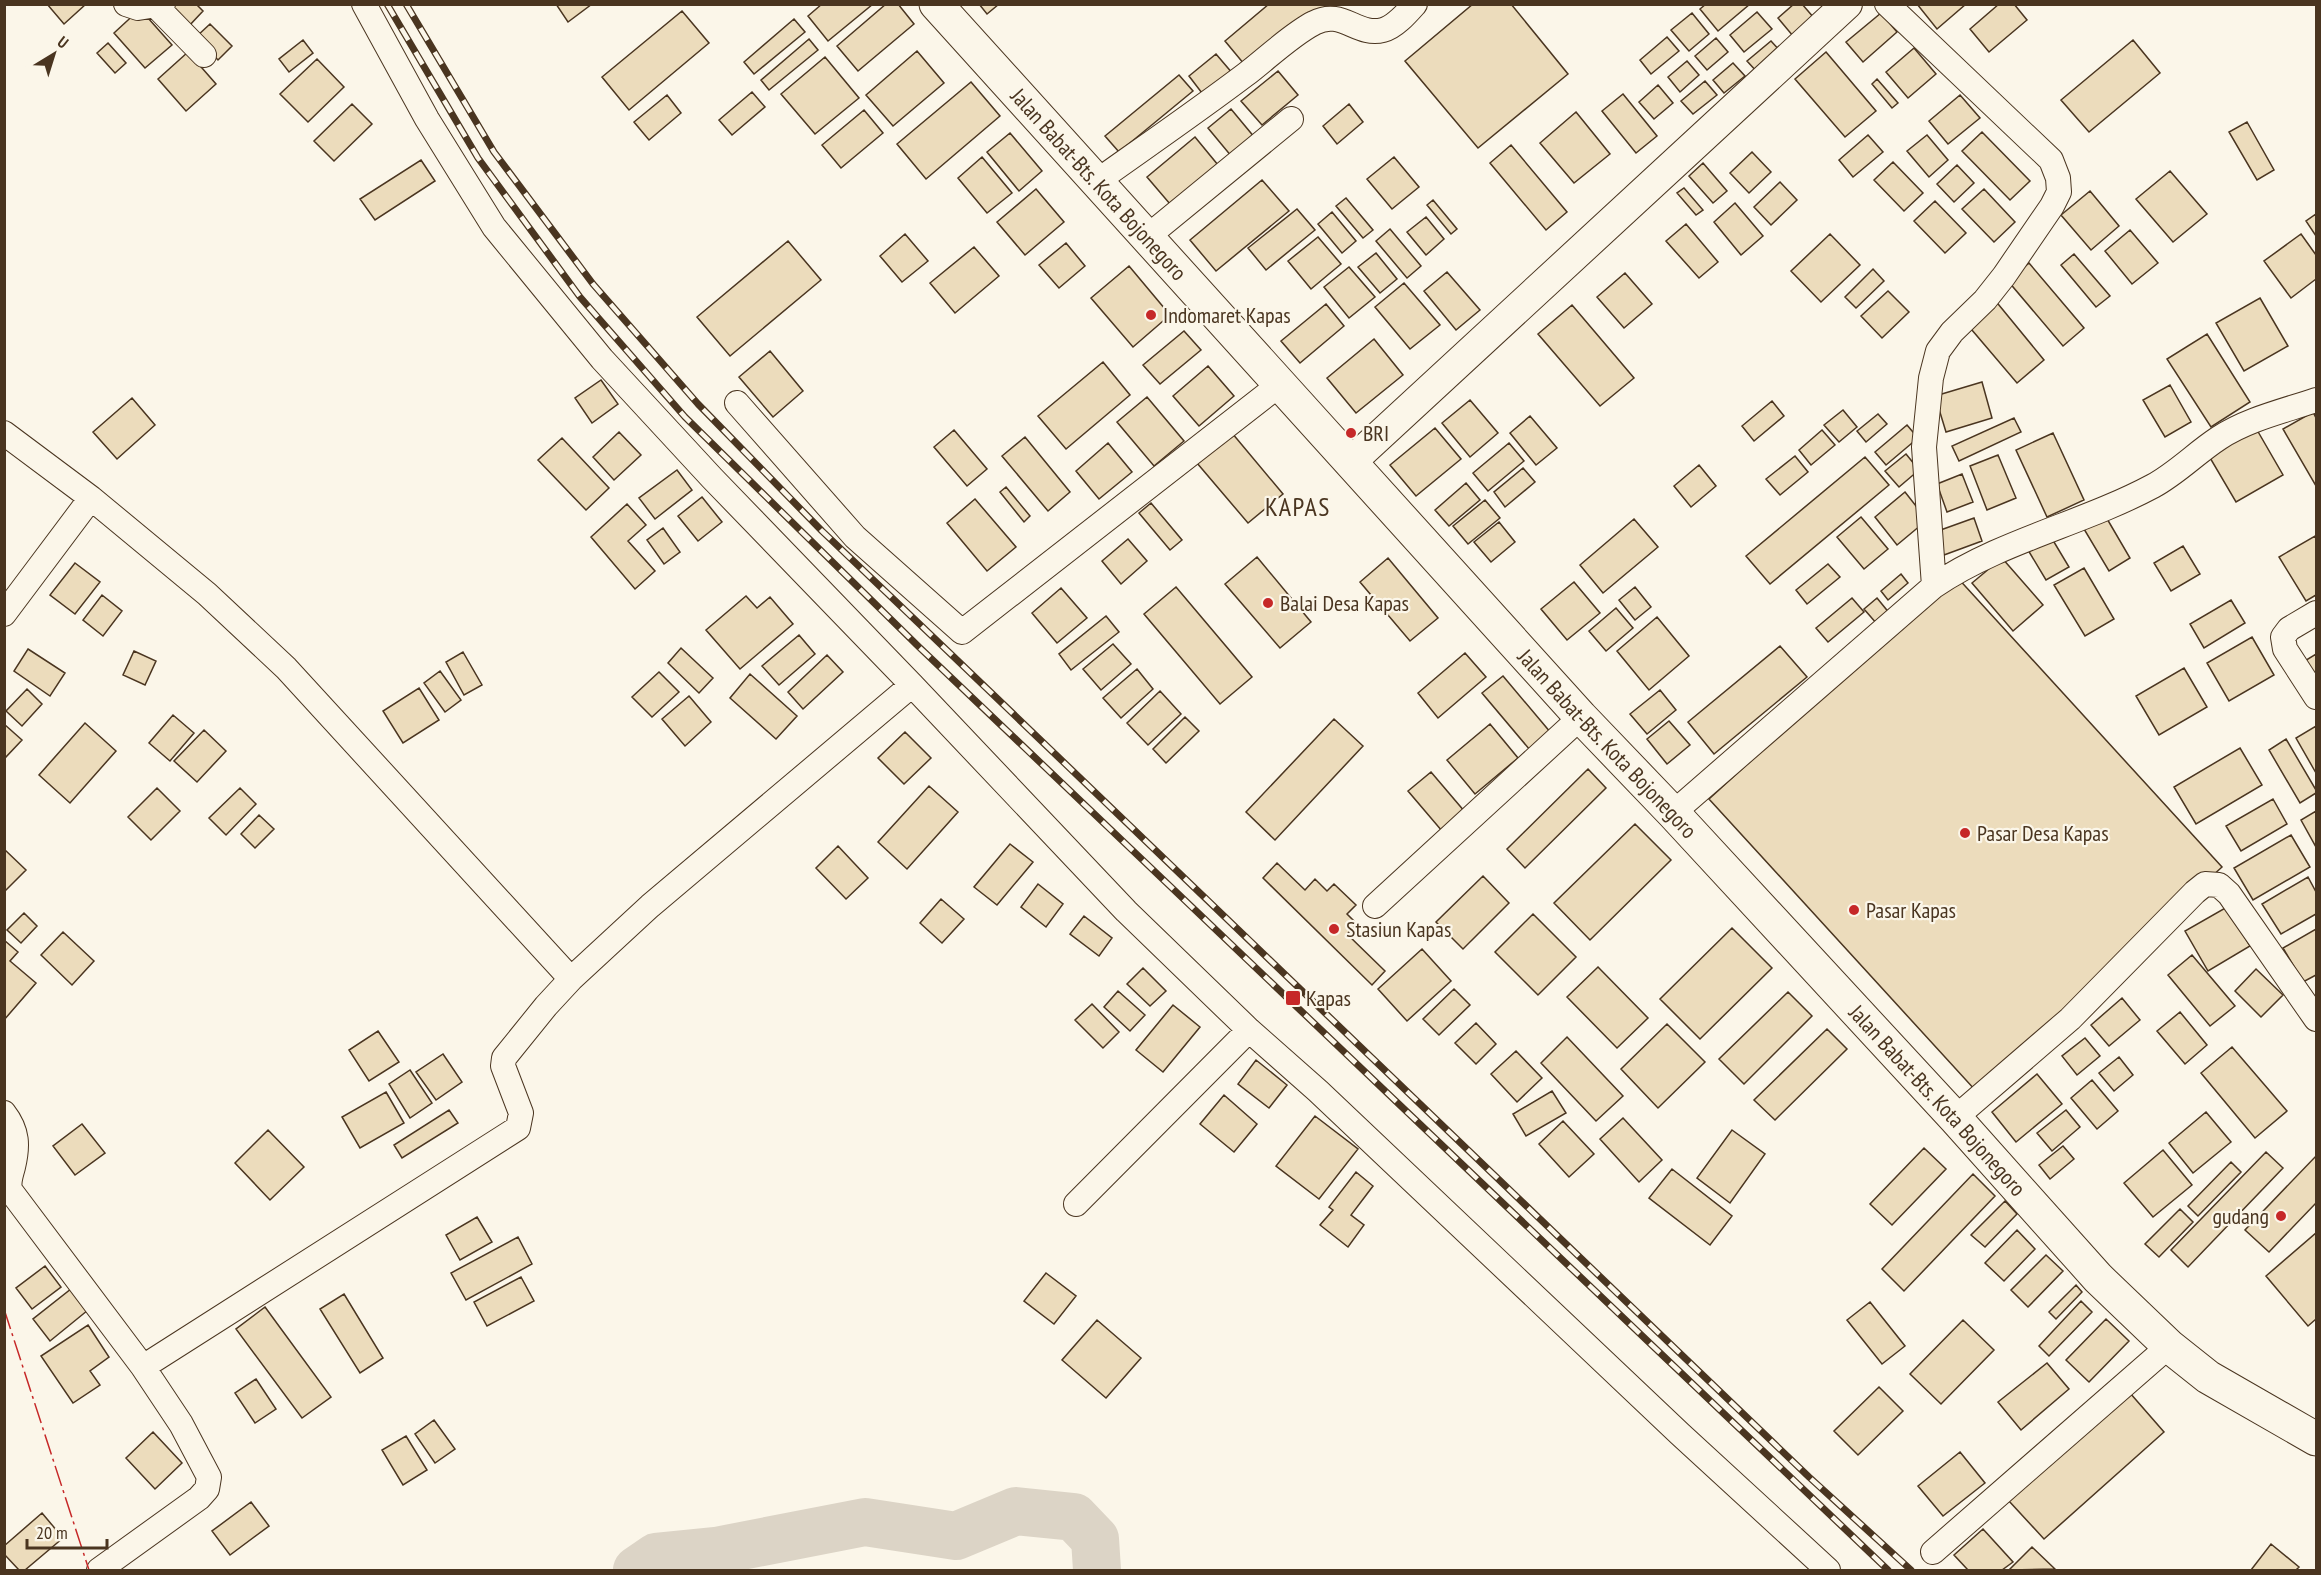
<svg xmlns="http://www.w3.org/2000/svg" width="2321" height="1575" viewBox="0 0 2321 1575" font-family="'PT Sans Narrow',sans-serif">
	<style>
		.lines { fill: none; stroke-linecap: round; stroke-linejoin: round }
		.river { stroke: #dcd4c6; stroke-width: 48 }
		.building { fill: #ecdcbc; stroke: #4a3520; stroke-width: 1.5 }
		.minor-casing { stroke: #4a3520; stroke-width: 26 }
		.tertiary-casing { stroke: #4a3520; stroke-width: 32 }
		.trunk-casing { stroke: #4a3520; stroke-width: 35 }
		.minor { stroke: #fbf6e9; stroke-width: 24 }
		.tertiary { stroke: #fbf6e9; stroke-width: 30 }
		.trunk { stroke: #fbf6e9; stroke-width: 33 }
		.rail-casing { stroke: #4a3520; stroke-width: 7 }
		.rail { stroke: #fbf6e9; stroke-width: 4.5; stroke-dasharray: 14; stroke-linecap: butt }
		.power { stroke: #c62828; stroke-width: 1.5; stroke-dasharray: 21 4.5 3 4.5; stroke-linecap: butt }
		.poi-dot { fill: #c62828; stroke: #fbf6e9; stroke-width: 2 }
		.labels { text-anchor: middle; stroke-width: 4.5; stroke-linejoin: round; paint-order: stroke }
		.street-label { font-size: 22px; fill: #4a3520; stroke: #fbf6e9 }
		.poi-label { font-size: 22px; fill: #4a3520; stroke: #fbf6e9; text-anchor: start }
		.quarter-label { font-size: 26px; letter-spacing: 1.5px; fill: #4a3520; stroke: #fbf6e9 }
	</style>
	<rect width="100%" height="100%" fill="#fbf6e9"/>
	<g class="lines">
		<path class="river" d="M637,1570L656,1557L716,1551L865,1522L956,1536L1016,1511L1074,1517L1095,1539L1097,1570"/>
	</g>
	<path class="building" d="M47,4H86L64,24Z
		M169,4H196L203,11L187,28Z
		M556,4H592L568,22Z
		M822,4H873L828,41L808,16Z
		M886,4H898L914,24L858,71L837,46Z
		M979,4H999L987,14Z
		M1269,4H1328L1249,70L1225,41Z
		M1473,4H1511L1568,74L1478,148L1405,61Z
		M1706,4H1750L1718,31L1700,9Z
		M1794,4H1802L1814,18L1793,36L1778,18Z
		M1917,4H1966L1937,29Z
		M1999,4H2014L2027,20L1989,52L1970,29Z
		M140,9L172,45L145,68L114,33Z
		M682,11L709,43L629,110L602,77Z
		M1757,12L1772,29L1744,52L1730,35Z
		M1692,13L1709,34L1689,51L1671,30Z
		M1881,13L1897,32L1863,62L1846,42Z
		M794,19L805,32L754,74L744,62Z
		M210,24L232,46L218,60L196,37Z
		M1667,37L1679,51L1651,74L1640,60Z
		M1716,38L1728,52L1707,70L1695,56Z
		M809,39L818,50L769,90L761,80Z
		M303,40L313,53L289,72L279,59Z
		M2133,40L2160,73L2089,132L2061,100Z
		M1771,41L1782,53L1758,73L1747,61Z
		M108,43L126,63L115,73L97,53Z
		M1914,48L1936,74L1908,98L1886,72Z
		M917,51L944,83L893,126L866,95Z
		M188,52L216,84L186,111L158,79Z
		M1826,52L1876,111L1845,137L1795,79Z
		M1216,54L1233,74L1205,97L1189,76Z
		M825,57L859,98L815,134L781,94Z
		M317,59L344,87L308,122L280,94Z
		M1687,61L1699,75L1680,92L1668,77Z
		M1733,63L1745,76L1724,93L1713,80Z
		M1278,71L1298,95L1262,125L1241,101Z
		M1179,75L1193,91L1119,152L1105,136Z
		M1877,79L1898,103L1892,108L1872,84Z
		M1705,81L1717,95L1693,114L1681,101Z
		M971,82L1000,116L926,179L897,144Z
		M1658,85L1673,103L1654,119L1639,102Z
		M752,92L765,107L732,135L719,120Z
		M1623,94L1657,136L1636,153L1602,111Z
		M667,95L681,113L649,140L634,122Z
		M1960,95L1980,118L1948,144L1929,121Z
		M352,104L372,124L334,161L314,141Z
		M1349,104L1363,122L1337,144L1323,126Z
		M1231,109L1255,138L1232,157L1208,128Z
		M864,110L883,133L841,168L822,145Z
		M1576,112L1610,154L1574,183L1540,143Z
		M2247,122L2274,170L2257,180L2229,132Z
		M1982,132L2030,181L2010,200L1962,151Z
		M1010,133L1042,171L1019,191L987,152Z
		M1868,135L1883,152L1853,177L1839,160Z
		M1927,135L1948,160L1929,177L1907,151Z
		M1195,137L1218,165L1170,204L1147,177Z
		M1511,145L1567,212L1546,230L1490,163Z
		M1752,152L1771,172L1749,193L1730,173Z
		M982,157L1012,193L987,213L958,178Z
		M1394,157L1419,187L1392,209L1367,179Z
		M421,160L435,181L375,220L360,199Z
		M1893,162L1923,193L1904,211L1874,180Z
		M1703,163L1727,191L1713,203L1689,176Z
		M1957,165L1974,183L1954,202L1937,184Z
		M2170,171L2207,214L2173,242L2136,199Z
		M1262,180L1289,211L1216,271L1190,240Z
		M1780,182L1797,200L1771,225L1754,207Z
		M1684,188L1703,210L1696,215L1677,193Z
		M1036,189L1064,222L1025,255L997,222Z
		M1984,189L2015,222L1994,242L1962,209Z
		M2090,191L2119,226L2091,250L2061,215Z
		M1346,198L1373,230L1363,238L1336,206Z
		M1433,200L1457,229L1451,234L1427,205Z
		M1935,201L1966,233L1945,253L1914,221Z
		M1735,203L1763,236L1741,255L1714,222Z
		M1297,209L1315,230L1266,270L1248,248Z
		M1332,212L1356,241L1342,253L1318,224Z
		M2316,214V236L2306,221Z
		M1426,217L1444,239L1426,255L1407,232Z
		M1686,224L1718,262L1699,278L1666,241Z
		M1390,229L1421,266L1407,278L1376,241Z
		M2130,230L2158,263L2132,284L2105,251Z
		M905,234L928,261L902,282L880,256Z
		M1830,234L1860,265L1821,302L1791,271Z
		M2301,234L2316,255V279L2291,298L2264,261Z
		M1318,237L1341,264L1311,289L1288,261Z
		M788,241L821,280L730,356L697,317Z
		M1066,243L1085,266L1059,288L1039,265Z
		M974,247L999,276L955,313L930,283Z
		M1376,253L1397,279L1380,293L1358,267Z
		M2074,254L2110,296L2096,307L2061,265Z
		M2029,263L2084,328L2063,346L2008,281Z
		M1129,266L1170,315L1133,347L1091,298Z
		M1349,267L1375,297L1349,318L1324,287Z
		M1873,269L1884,281L1856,308L1845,297Z
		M1447,272L1480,310L1456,330L1424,291Z
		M1625,273L1652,304L1624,328L1597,297Z
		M1404,283L1440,325L1410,349L1375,307Z
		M1888,291L1909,312L1882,338L1861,316Z
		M2260,298L2288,346L2244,371L2216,323Z
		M1994,299L2044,360L2017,383L1966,323Z
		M1326,304L1344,326L1300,363L1281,341Z
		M1572,305L1634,378L1600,406L1538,334Z
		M1184,331L1201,350L1160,384L1143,365Z
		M2207,334L2250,402L2211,427L2167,359Z
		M1374,339L1403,375L1356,413L1327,378Z
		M770,351L803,391L773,417L739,377Z
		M1103,362L1130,395L1066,449L1038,416Z
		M1208,366L1234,396L1199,426L1173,396Z
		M601,380L618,404L592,423L575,398Z
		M1982,382L1992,418L1946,432L1935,396Z
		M2170,385L2191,422L2165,437L2143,400Z
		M1147,397L1184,441L1154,466L1117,422Z
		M132,398L155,425L117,459L93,432Z
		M1470,400L1498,433L1470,457L1442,423Z
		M1772,401L1784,416L1754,441L1742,426Z
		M1843,410L1857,427L1839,442L1824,425Z
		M2313,412L2316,418V486L2283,429Z
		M1878,414L1887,424L1866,442L1857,431Z
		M1530,416L1557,448L1536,465L1510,433Z
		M2014,418L2021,432L1959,461L1952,446Z
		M2253,423L2283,475L2236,502L2206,451Z
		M1907,425L1918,438L1886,465L1875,452Z
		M1435,428L1461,459L1416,496L1390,465Z
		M954,430L987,469L967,486L934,447Z
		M1822,430L1835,445L1811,465L1799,450Z
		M619,432L641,455L614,480L593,457Z
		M1232,433L1283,494L1248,523L1197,463Z
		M2053,433L2084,500L2047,517L2016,450Z
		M1025,437L1070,492L1048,511L1002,456Z
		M562,438L609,488L586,510L538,460Z
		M1108,443L1132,472L1099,499L1076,471Z
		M1509,443L1524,461L1488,491L1473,473Z
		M1906,454L1919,470L1899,487L1885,471Z
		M1998,455L2016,498L1987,510L1970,466Z
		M1795,456L1808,472L1780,495L1766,479Z
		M1865,457L1889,485L1770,584L1746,556Z
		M1699,465L1716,486L1691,507L1674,486Z
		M1523,468L1535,482L1505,507L1494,492Z
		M677,470L692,490L655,519L639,498Z
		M1962,474L1973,502L1947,512L1937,484Z
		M1466,483L1480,500L1449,526L1435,510Z
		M1006,487L1030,516L1024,522L1000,492Z
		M1905,492L1927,520L1897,545L1875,517Z
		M702,497L722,522L698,541L678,516Z
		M975,499L1016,547L987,571L947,523Z
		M1485,500L1500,518L1468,544L1453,526Z
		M1151,503L1182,540L1170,550L1139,513Z
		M627,504L646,525L628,541L655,571L635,589L591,537Z
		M1861,517L1888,549L1864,569L1837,537Z
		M2106,517L2130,558L2109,571L2084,529Z
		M1974,518L1982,541L1944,555L1935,532Z
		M1634,519L1658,547L1603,593L1580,565Z
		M1499,522L1515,542L1491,562L1474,542Z
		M663,528L680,552L664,564L647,540Z
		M2315,536L2316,539V595L2306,601L2279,557Z
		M2051,537L2069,567L2046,580L2028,550Z
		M1128,539L1147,561L1121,584L1102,561Z
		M2183,546L2200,574L2171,591L2154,563Z
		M1257,557L1311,622L1280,648L1225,584Z
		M1388,558L1438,618L1410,641L1360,582Z
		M2002,558L2043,605L2013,631L1972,583Z
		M75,563L100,582L75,614L50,595Z
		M1828,564L1840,577L1807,604L1796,590Z
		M2084,568L2114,619L2085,636L2054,585Z
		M1901,574L1908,583L1888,600L1881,591Z
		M1955,575L2222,867L1976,1091L1709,799Z
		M1574,582L1600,613L1567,640L1541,609Z
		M1176,587L1252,677L1220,704L1144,614Z
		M1635,587L1651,607L1635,620L1619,600Z
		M1061,588L1087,618L1057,643L1032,613Z
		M102,595L122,611L103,636L83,620Z
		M746,596L757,608L770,597L793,624L740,669L706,630Z
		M1852,598L1864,612L1828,642L1816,628Z
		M1877,598L1890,614L1877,624L1864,609Z
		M2231,600L2245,623L2204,648L2190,624Z
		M1616,608L1633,628L1606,651L1589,631Z
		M1106,616L1119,632L1071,670L1059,654Z
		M1657,617L1689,656L1649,690L1617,651Z
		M799,635L815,654L779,685L762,666Z
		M2252,637L2274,675L2229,701L2207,663Z
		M1113,644L1131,664L1101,690L1083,669Z
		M1780,646L1807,677L1714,754L1688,722Z
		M681,648L713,678L699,693L668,663Z
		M28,649L65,673L50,696L14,671Z
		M134,651L156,661L145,685L123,675Z
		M463,652L482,685L464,695L446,662Z
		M1465,653L1486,677L1438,718L1418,693Z
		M2316,654V684L2303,662Z
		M827,655L843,672L803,709L788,692Z
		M2184,668L2207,707L2159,735L2136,696Z
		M1137,669L1153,689L1121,718L1103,698Z
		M440,671L461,700L445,712L424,683Z
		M659,672L679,692L652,717L632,697Z
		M750,674L797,716L776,739L730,698Z
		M1503,676L1551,733L1530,750L1482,693Z
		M419,688L439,720L403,743L383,711Z
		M27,689L42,704L22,726L6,711Z
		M1660,690L1676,710L1647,734L1630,714Z
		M1160,691L1181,714L1148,745L1127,723Z
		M689,696L711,722L685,746L662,719Z
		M173,715L194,733L170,761L149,743Z
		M1185,717L1199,731L1166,763L1153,749Z
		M1334,719L1363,746L1275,840L1246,812Z
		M1669,721L1690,745L1667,764L1647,739Z
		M85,723L116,751L70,803L39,775Z
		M4,724L22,740L4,759Z
		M1490,724L1518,758L1475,794L1447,760Z
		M2316,726V773L2296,738Z
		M204,730L226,751L197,782L174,761Z
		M905,732L931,758L904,784L878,758Z
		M2286,739L2316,790V793L2300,803L2269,750Z
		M2240,748L2262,785L2196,824L2174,787Z
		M1588,769L1606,788L1525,868L1507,849Z
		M1431,772L1465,812L1442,831L1408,791Z
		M929,786L958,812L907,869L878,842Z
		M157,788L180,811L151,840L128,817Z
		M240,788L256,804L226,835L209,818Z
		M2273,799L2287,824L2241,851L2226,826Z
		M2316,811V847L2301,820Z
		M259,815L274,829L255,848L241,834Z
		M1635,824L1671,860L1590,940L1554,903Z
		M2291,835L2310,867L2253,900L2234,868Z
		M1010,844L1033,862L997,905L974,887Z
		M838,846L868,878L846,899L816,868Z
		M4,849L26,870L4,892Z
		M1277,863L1305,890L1315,879L1327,891L1334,884L1356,905L1347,914L1357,924L1347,934L1385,971L1372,985L1263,878Z
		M1483,876L1509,903L1463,949L1436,922Z
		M2308,877L2316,892V914L2281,934L2262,904Z
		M1038,884L1063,904L1046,927L1021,907Z
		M941,899L964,919L942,943L920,923Z
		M2227,907L2250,946L2208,971L2185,931Z
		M24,913L37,926L21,943L7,930Z
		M1533,914L1576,957L1538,995L1495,952Z
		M1084,916L1112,938L1099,956L1070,934Z
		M1732,928L1772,968L1700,1039L1660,999Z
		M2316,929V975L2303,982L2283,948Z
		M63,932L94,961L72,985L41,955Z
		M4,940L18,952L10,961L36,983L4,1020Z
		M1422,949L1451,981L1407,1021L1378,989Z
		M2192,955L2235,1006L2210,1026L2168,975Z
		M1598,967L1648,1018L1617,1048L1567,997Z
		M1143,968L1166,991L1150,1006L1127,984Z
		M2256,969L2283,995L2261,1017L2235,991Z
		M1454,989L1470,1005L1439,1035L1423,1019Z
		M1118,991L1145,1015L1130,1031L1104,1007Z
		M1788,992L1812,1016L1744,1084L1719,1059Z
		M2122,998L2140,1020L2109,1046L2091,1025Z
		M1092,1004L1119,1032L1103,1048L1075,1020Z
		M1173,1005L1200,1027L1163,1072L1136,1050Z
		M2180,1012L2207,1045L2185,1064L2157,1031Z
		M1476,1023L1496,1044L1476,1064L1455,1043Z
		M1667,1024L1705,1062L1658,1108L1621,1069Z
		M1827,1029L1847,1049L1775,1120L1754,1100Z
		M378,1031L399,1062L369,1081L349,1050Z
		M1567,1037L1623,1096L1596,1121L1541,1063Z
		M2085,1038L2100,1056L2077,1075L2062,1056Z
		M2232,1047L2287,1111L2255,1138L2201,1073Z
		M1516,1051L1542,1078L1517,1102L1491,1074Z
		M443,1054L462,1082L436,1100L416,1072Z
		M2119,1057L2133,1075L2114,1091L2099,1073Z
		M1256,1060L1287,1085L1269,1108L1238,1084Z
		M410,1070L432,1103L410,1118L389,1084Z
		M2037,1074L2062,1104L2016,1142L1992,1112Z
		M2092,1080L2118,1111L2097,1129L2071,1098Z
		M1552,1091L1566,1113L1526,1136L1513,1114Z
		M386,1092L404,1123L360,1148L342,1117Z
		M1224,1095L1257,1124L1234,1152L1200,1124Z
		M449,1110L458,1123L402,1158L394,1145Z
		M2066,1110L2080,1127L2052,1151L2037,1133Z
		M2206,1112L2231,1142L2193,1173L2169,1143Z
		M1315,1116L1358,1149L1319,1199L1276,1166Z
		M1623,1118L1662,1160L1639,1182L1600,1139Z
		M1563,1121L1594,1154L1569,1177L1539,1144Z
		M82,1124L105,1153L75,1175L53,1146Z
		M268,1130L304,1167L270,1200L235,1163Z
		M1732,1130L1765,1154L1730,1203L1697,1178Z
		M2063,1146L2074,1159L2050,1179L2039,1165Z
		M1924,1148L1946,1169L1892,1225L1870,1204Z
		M2163,1150L2192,1185L2153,1217L2124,1183Z
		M2266,1152L2283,1168L2188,1267L2171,1250Z
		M2316,1156V1203L2269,1252L2245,1230Z
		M2231,1162L2241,1172L2198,1216L2188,1206Z
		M1672,1169L1732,1216L1710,1245L1649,1198Z
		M1356,1172L1373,1186L1351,1215L1364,1225L1348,1247L1320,1225L1333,1210L1329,1207Z
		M1973,1174L1995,1196L1904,1291L1882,1269Z
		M2005,1201L2017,1214L1985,1247L1971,1235Z
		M2180,1209L2193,1222L2159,1257L2145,1244Z
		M477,1217L492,1242L460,1260L446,1235Z
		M2017,1230L2035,1249L2004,1281L1985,1263Z
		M2316,1233V1319L2308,1326L2266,1276Z
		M518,1237L532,1264L466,1300L451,1273Z
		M2046,1255L2063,1271L2028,1307L2011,1290Z
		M45,1266L61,1287L32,1309L16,1288Z
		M1046,1273L1076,1296L1054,1324L1024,1301Z
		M521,1277L534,1301L487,1326L474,1302Z
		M76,1285L93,1306L50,1341L33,1319Z
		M2076,1285L2082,1292L2056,1319L2049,1312Z
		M344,1294L383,1358L360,1373L320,1309Z
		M2081,1301L2092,1312L2049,1356L2039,1346Z
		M1870,1302L1905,1346L1882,1364L1847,1320Z
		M265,1307L331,1397L302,1418L236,1329Z
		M2106,1319L2129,1341L2089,1382L2066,1360Z
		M1097,1320L1141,1358L1106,1398L1062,1360Z
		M1963,1320L1994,1350L1941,1404L1910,1374Z
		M88,1325L109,1357L90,1371L100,1385L73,1403L41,1356Z
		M2047,1363L2069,1389L2021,1430L1998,1402Z
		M256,1379L276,1409L255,1423L235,1393Z
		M1879,1387L1903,1411L1858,1455L1834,1431Z
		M2130,1393L2164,1432L2044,1539L2009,1501Z
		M434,1420L455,1449L435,1463L415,1434Z
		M153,1432L182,1463L155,1489L126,1458Z
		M406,1436L427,1470L403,1485L382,1450Z
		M1960,1452L1985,1483L1943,1516L1918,1486Z
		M251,1502L269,1526L230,1555L212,1531Z
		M42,1513L63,1538L25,1570H19L4,1554V1546Z
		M1983,1529L2013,1562L2002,1570H1968L1954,1555Z
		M2271,1544L2299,1567L2296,1570H2251Z
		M2032,1547L2055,1569L2009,1570Z"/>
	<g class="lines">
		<defs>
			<path id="minor" d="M126,4L138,8L163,4
				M364,4L427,119L494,227L602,359L712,478L912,685L1126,911L1249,1030L1318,1091L1680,1434L1828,1570
				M157,7L204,55
				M1096,182C1145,147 1196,112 1245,75C1265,60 1292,34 1314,23C1342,8 1357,37 1383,30C1395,27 1407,13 1415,4
				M1147,237L1291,119
				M737,403L855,537L962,632L1279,385
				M4,433L91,498L207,594L286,668L571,979
				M1934,586C2000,541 2082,524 2153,486C2177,473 2196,453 2219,438C2248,419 2284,411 2316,400
				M2316,613L2289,629L2283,637L2285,649L2316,697
				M4,614L91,498
				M1673,813L1934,586L1924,447L1931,378L1938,351L1952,332L1985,300L2004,276L2052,206L2059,192L2058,178L2051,160L1887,4
				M1375,906L1581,717
				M4,1113C18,1131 18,1146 13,1167C11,1175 8,1182 10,1190L143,1367L181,1424L209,1477L207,1489L199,1498L99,1570
				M1955,1118L2070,1019L2195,892L2205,884L2219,885L2229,894L2316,1019
				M1076,1204L1249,1030
				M143,1367L518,1128L521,1113L503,1066L504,1058L546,1006L571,979L650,906L912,685
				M1933,1552L2169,1346"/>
			<path id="tertiary" d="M1351,462L1847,4"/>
			<g id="trunk">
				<path id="s1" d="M936,4L1581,717L1673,813L1955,1118L2098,1278L2169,1346L2208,1377L2316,1439"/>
			</g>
		</defs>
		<use href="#minor" class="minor-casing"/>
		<use href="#tertiary" class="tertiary-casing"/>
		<use href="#trunk" class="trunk-casing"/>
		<use href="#minor" class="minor"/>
		<use href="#tertiary" class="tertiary"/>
		<use href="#trunk" class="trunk"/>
		<defs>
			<path id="rail" d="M387,4L478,158L580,297L685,417L919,647L1888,1570
				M406,4L494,152L593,284L698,404L822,531L932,636L1809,1477L1911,1570"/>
		</defs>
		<use href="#rail" class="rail-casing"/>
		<use href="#rail" class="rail"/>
		<path class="power" d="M4,1309L89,1570"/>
	</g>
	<g class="poi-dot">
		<circle cx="1151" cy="315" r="6"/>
		<circle cx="1351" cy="433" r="6"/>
		<circle cx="1268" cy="603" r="6"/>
		<circle cx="1965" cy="833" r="6"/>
		<circle cx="1854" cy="910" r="6"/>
		<circle cx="1334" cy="929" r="6"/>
		<rect x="1285" y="990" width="16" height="16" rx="3"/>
		<circle cx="2281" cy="1216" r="6"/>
	</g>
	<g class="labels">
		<g class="street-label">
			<text dy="8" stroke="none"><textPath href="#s1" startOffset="243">Jalan Babat-Bts. Kota Bojonegoro</textPath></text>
			<text dy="8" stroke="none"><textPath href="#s1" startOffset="999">Jalan Babat-Bts. Kota Bojonegoro</textPath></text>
			<text dy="8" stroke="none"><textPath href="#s1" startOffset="1485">Jalan Babat-Bts. Kota Bojonegoro</textPath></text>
		</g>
		<g class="poi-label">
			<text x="1163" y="323">Indomaret Kapas</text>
			<text x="1363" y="441">BRI</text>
			<text x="1280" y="611">Balai Desa Kapas</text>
			<text x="1977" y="841">Pasar Desa Kapas</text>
			<text x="1866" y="918">Pasar Kapas</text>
			<text x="1346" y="937">Stasiun Kapas</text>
			<text x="1306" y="1006">Kapas</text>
			<text x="2269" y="1224" text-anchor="end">gudang</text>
		</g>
		<g class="quarter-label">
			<text x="1298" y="516">KAPAS</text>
		</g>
	</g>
	<rect width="2321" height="1575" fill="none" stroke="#4a3520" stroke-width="12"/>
	<g transform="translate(54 54) rotate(38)" stroke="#fbf6e9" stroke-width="4.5" paint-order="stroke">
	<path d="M0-4.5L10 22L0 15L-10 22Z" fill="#4a3520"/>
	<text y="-9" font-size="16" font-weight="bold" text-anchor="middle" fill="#4a3520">U</text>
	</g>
	<path d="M27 1539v9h80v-9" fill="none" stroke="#4a3520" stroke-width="3"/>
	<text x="36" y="1539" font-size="18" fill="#4a3520" stroke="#fbf6e9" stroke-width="4.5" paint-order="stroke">20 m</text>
</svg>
